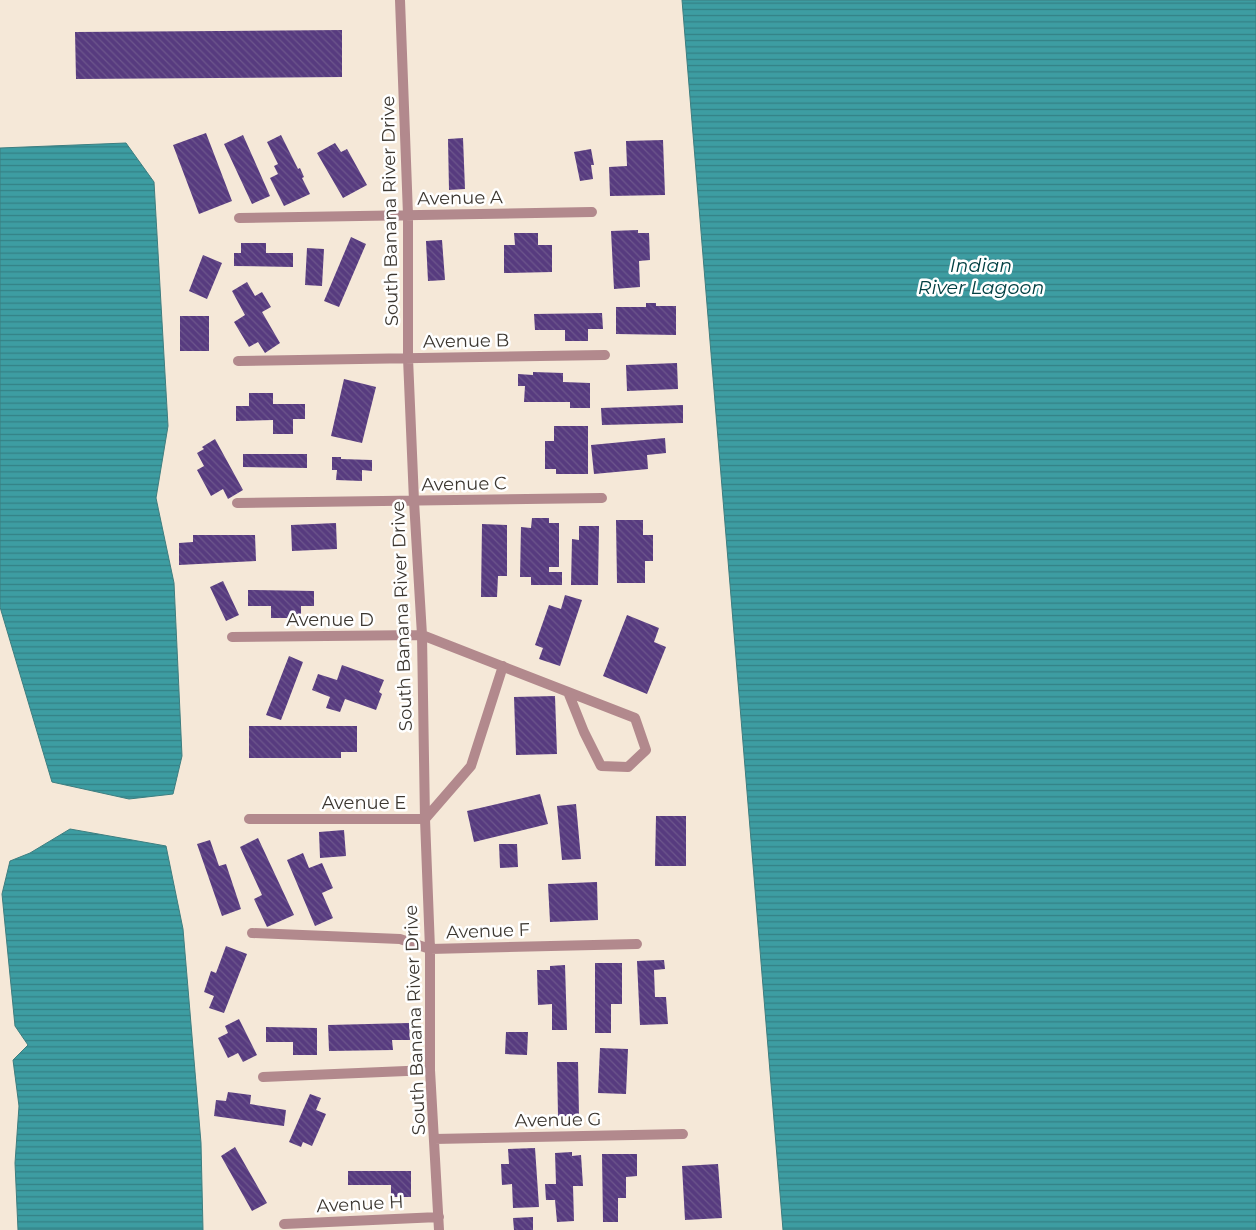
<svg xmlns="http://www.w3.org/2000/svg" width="1256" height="1230" viewBox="0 0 1256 1230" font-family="Montserrat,sans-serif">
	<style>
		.water { fill: url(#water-rules); stroke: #3d7e80 }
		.building { fill: url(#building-back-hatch) }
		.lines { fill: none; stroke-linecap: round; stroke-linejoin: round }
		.street { stroke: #b2898d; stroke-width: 10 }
		.labels { text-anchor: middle; stroke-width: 5; stroke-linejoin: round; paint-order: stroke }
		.street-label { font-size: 18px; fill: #3c3731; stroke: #fff }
		.water-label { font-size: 19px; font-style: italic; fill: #024043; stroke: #fff }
	</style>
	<defs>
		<pattern id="water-rules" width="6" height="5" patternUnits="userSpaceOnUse" patternTransform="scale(1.25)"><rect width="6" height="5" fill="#3d9da2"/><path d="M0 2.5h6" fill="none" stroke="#348185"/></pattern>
		<pattern id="building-back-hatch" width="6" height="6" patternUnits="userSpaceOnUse" patternTransform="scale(1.25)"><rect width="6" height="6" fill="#573b7f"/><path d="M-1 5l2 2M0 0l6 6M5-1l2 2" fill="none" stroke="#6d568c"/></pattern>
	</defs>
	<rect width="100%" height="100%" fill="#f5e8d8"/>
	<path class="water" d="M682,0H1256V1230H783Z
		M126,143L154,182L168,426L156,498L174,583L182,756L173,794L129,799L52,782L0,607V148Z
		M70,829L166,846L183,929L201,1143L203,1230H18L15,1163L19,1106L13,1060L28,1045L15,1026L2,894L10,861L30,853Z"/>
	<path class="building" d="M342,30V77L76,79L75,32Z
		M206,133L232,201L199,214L173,145Z
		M243,135L270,196L252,204L224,144Z
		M281,135L298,169L300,168L304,177L302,178L310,194L284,206L270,178L278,174L274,166L278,164L267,142Z
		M463,138L465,189L449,190L448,139Z
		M663,140L665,195L610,196L609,167L627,166L626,141Z
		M335,143L341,152L347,149L367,185L343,198L317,153Z
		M591,149L594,165H591L593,179L580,181L574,152Z
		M638,230V233H649L650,260L639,261L640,287L614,289L611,231Z
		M514,233H538V245H552V272L504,273V245H515Z
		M351,237L366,244L339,307L324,301Z
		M442,240L445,280L428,281L426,241Z
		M241,243H266V253H293V267L234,266V253H241Z
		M307,248L324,249L322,286L305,285Z
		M203,255L222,263L207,299L189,291Z
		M247,282L255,296L262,292L271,307L262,312L280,343L265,353L258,342L249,347L234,322L245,315L232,291Z
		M646,303H656V306H676V335L616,334V307H646Z
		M602,313L603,329H588V341H565V330H535L534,314Z
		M180,316H209V351H180Z
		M677,363L678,389L627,391L626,365Z
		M533,372L563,373V382L590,383V408H570V402H524L525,386H518V374L533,375Z
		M344,379L376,387L362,443L331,436Z
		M249,393H273V404H305V419H293V434H273V420L236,421V406H249Z
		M683,405V423L602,425L601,408Z
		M554,426H588V474H556V469H545V441H554Z
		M665,438L666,453L647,455L648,469L594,474L591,445Z
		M215,439L243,490L228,499L223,489L211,496L197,470L204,466L197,453L204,449L202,447Z
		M243,454H307V468L243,467Z
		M332,457H341V459L372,460V471L362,470V481L336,480L337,470H332Z
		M532,518H549V523H559V567H549V572H562V585H531V577H520L521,527L531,528Z
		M616,520H643V535H653V561H645V583H617Z
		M336,523L337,549L292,551L291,525Z
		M482,524L507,525V576H498L497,597H481Z
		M579,526H599L598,585H571L572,539L579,540Z
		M193,535H255L256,561L179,565V543L193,542Z
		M223,581L239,615L226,621L210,587Z
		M248,590L314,591V606H301V618H271V606H248Z
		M565,595L582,600L560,666L539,659L543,648L535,645L549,605L561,609Z
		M627,615L659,628L654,642L666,647L647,694L603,676Z
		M289,656L303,662L281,720L266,715Z
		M342,665L384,680L379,692L382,694L376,710L345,699L340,712L326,708L330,697L312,690L318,674L337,680Z
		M555,696L557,754L516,755L514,697Z
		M249,726H357V752H341V758H249Z
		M540,794L548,824L474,842L467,811Z
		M576,804L581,859L562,860L557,806Z
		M656,816H686V866H655Z
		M344,830L346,856L320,858L319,832Z
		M258,838L294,915L267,927L254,899L262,895L240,847Z
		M210,840L219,866L226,864L241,909L222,916L197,844Z
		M499,844H517L518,867L500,868Z
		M303,853L309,868L322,863L333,888L322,893L333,918L315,926L287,860Z
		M597,882L598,920L550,922L548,884Z
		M226,946L247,954L224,1013L209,1008L214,996L204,992L211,971L216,973Z
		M664,960L665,969L654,970L655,997H666L668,1024L640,1025L637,961Z
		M595,963H622V1004H611V1033H595Z
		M565,965L567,1030H552V1004L538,1005L537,970H550V966Z
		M239,1019L257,1055L243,1062L238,1053L228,1058L218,1038L228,1033L225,1026Z
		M409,1023L410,1040H392L393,1050L329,1051L328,1025Z
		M266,1027L317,1028V1055H293V1042H266Z
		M506,1032H528L527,1055L505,1054Z
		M600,1048L628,1049L626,1094L598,1093Z
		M557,1062H578L579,1116H558Z
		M228,1092L251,1095L250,1104L286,1110L284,1126L214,1116L216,1100L226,1101Z
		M310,1094L321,1098L316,1110L326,1114L312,1146L303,1142L301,1147L289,1142Z
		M235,1147L267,1203L252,1211L221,1156Z
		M535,1148L539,1207L513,1208L512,1184L502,1185L501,1164H509L508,1149Z
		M572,1152V1156L581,1155L583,1186H573L574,1221L557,1222L555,1200H546L545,1184H556L555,1153Z
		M602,1154H637V1176L626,1177V1198H618V1222H603Z
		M718,1164L722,1218L685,1220L682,1166Z
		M348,1171H411V1197H391V1185H348Z
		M533,1217V1230H514L513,1218Z"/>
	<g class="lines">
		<path class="street" d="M400,0L408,215V358L414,501L422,635L425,819L430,949V1070L439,1230
			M239,218L592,212
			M238,361L605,355
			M237,503L602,498
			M232,637L422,635L635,718L646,750L628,767L601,766L584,732L568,692
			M249,819H425L471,766L503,666
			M252,933L400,939L430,949L637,944
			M263,1077L430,1070
			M434,1139L683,1134
			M284,1224L439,1217"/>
	</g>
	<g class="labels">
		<g class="street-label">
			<text transform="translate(460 198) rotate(-1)" y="6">Avenue A</text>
			<text transform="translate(390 211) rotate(-91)" y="6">South Banana River Drive</text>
			<text transform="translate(466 341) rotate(-1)" y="6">Avenue B</text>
			<text transform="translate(464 484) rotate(-1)" y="6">Avenue C</text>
			<text transform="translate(402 616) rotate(-92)" y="6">South Banana River Drive</text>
			<text x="330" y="626">Avenue D</text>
			<text x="364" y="809">Avenue E</text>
			<text transform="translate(488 931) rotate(-2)" y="6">Avenue F</text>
			<text transform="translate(415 1020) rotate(-92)" y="6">South Banana River Drive</text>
			<text transform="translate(558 1120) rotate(-1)" y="6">Avenue G</text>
			<text transform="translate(360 1204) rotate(-3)" y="6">Avenue H</text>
		</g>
		<g class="water-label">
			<text x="981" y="272">Indian<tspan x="981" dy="22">River Lagoon</tspan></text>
		</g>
	</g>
</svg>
